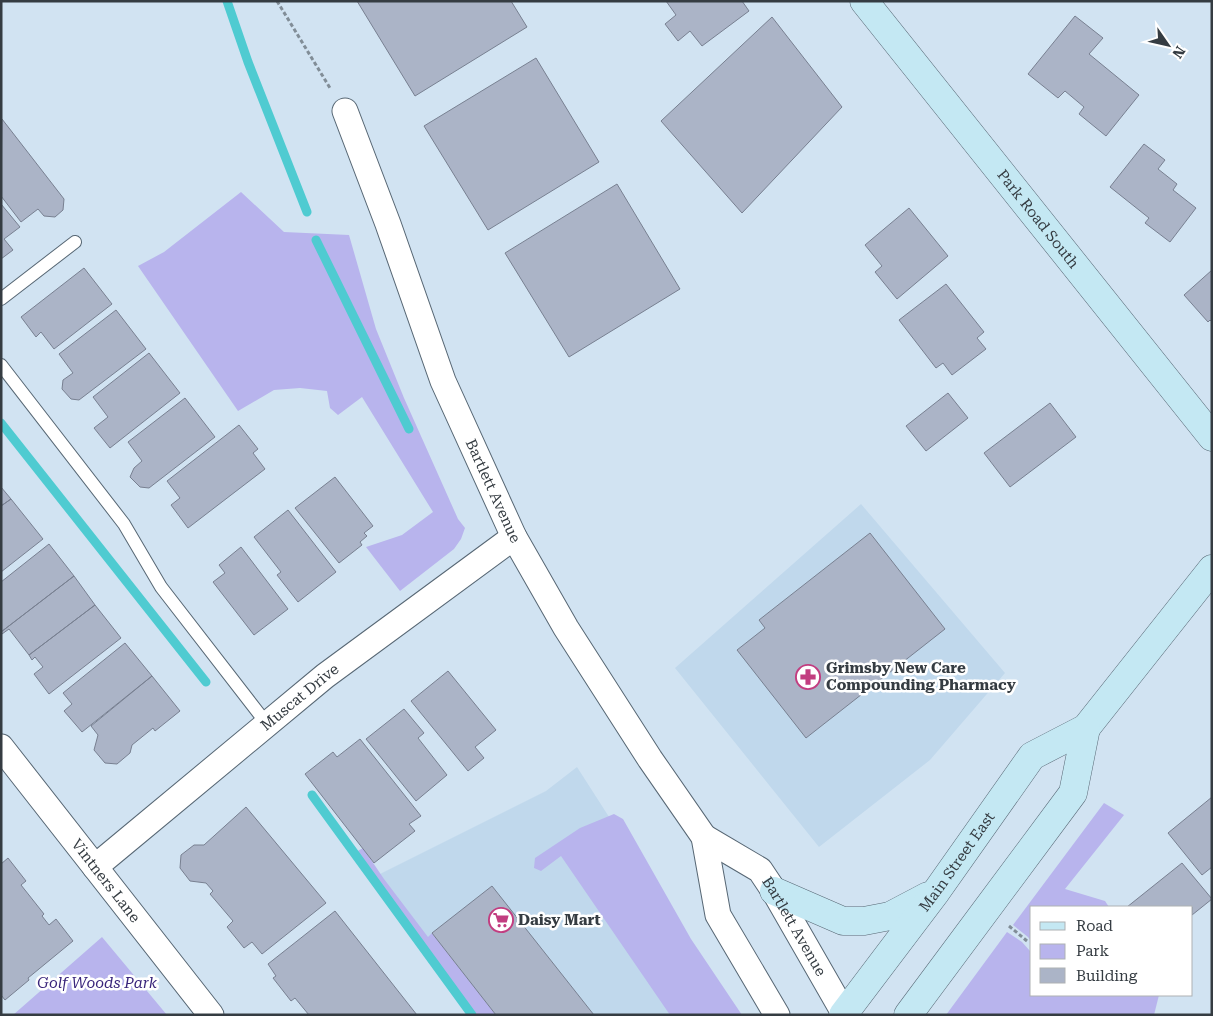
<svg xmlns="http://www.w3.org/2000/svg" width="1213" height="1016" viewBox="0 0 1213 1016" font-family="'Roboto Serif',serif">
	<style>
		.built { fill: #c0d8ec }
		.green { fill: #b8b4ed }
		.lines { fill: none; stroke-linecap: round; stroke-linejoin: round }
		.stream { stroke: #4fcbd1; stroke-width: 9 }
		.building { fill: #abb4c7; stroke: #788091 }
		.lane-casing { stroke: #576774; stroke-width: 14 }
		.street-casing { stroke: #576774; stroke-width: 27 }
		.secondary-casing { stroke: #576774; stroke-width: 29 }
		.path { stroke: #818d97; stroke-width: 3; stroke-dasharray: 4 2.5; stroke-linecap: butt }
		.lane { stroke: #fff; stroke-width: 12 }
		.street { stroke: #fff; stroke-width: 25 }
		.secondary { stroke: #c4e8f3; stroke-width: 28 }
		.labels { text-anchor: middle; stroke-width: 5; stroke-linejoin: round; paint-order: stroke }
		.street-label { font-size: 15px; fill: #353c42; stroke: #fff }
		.poi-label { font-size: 15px; font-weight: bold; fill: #353c42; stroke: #fff; text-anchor: start }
		.park-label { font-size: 15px; font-style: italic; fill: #39257b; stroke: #fff }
	</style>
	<rect width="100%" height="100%" fill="#d1e3f2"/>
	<path class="built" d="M861,504L1005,673L930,760L819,847L675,668Z
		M577,767L736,1015H473L376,876L546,791Z"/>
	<path class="green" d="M241,192L284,232L349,235L376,329L404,398L458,519L465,528L461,539L454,549L400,591L366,547L402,535L433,512L362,397L338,415L330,408L327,391L300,388L274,390L238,411L138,266L164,252Z
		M1104,803L1124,815L1065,889L1105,901L1109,907H1032V943L1028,937L1013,925Z
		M614,814L623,819L691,939L742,1015H670L561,856L541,871L534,868L535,858L580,828Z
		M363,848L384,879L428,937L432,933L496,1015H474L356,852Z
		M1007,932L1022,942L1030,951L1032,949V995H1159L1154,1015H946Z
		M102,937L167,1015H13Z"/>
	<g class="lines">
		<path class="stream" d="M227,1L248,62L307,212
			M316,240L409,429
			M1,423L206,682
			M312,795L472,1015"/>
	</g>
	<path class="building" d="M357,1H511L527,27L415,96Z
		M666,1H742L749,11L702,46L690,31L678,41L665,24L676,15Z
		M1075,16L1103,38L1089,54L1139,95L1106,136L1079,114L1084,107L1065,91L1058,98L1028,74Z
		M772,17L842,107L742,213L661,121Z
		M536,58L599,162L488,230L424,126Z
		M2,119L64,199L63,210L55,217L44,216L38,209L21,222L1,196Z
		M1144,144L1165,160L1158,169L1177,184L1173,190L1196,208L1170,242L1145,223L1149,218L1110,187Z
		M617,184L680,289L569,357L505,253Z
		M1,204L20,227L4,239L13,250L1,259Z
		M909,208L948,256L897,299L875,272L882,266L865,245Z
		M84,268L112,304L54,349L41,332L36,337L21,317Z
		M1212,270V322L1210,320L1208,322L1184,295Z
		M946,284L984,332L977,338L986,349L952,375L943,363L936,368L899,320Z
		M116,310L146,349L79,400L71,399L62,389L63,380L73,373L59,354Z
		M149,353L180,393L110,448L94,428L108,417L93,397Z
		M948,393L968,418L926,451L906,426Z
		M185,398L215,437L149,488L140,487L130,477L134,468L142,461L128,442Z
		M1050,403L1076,437L1010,487L984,453Z
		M239,425L258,449L253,453L265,469L188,528L171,505L180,498L167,481Z
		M335,477L373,526L364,533L367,536L360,542L362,545L339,563L295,508Z
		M1,487L11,499L1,506Z
		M11,499L43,539L1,572V506Z
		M288,510L336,572L298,602L277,575L281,572L254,537Z
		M870,533L945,629L806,738L737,650L765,628L759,620Z
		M49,544L74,576L1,632V582Z
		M241,547L288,609L254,635L213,582L225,573L219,565Z
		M74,576L95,605L29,655L9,629L2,634L1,632Z
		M95,605L121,638L49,694L34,674L43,667L35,657L32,660L29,655Z
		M125,643L152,676L82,732L64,711L72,704L63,693Z
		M448,671L496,730L475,747L484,758L468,771L411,701Z
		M152,676L180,711L155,731L153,728L132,745L130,753L117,764L105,763L94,750L98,735L91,726Z
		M404,709L424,733L418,738L447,775L416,801L366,739Z
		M360,739L421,816L409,824L415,831L374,863L305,774L333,752L337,757Z
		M1212,797V867L1202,875L1168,833Z
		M246,807L326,903L262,954L252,942L244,948L227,927L233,921L210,894L213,891L206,883L190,881L180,868L181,855L194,845H204Z
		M8,858L26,881L21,885L44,914L42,916L49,925L56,919L73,941L28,978L29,980L5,1000L1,995V864Z
		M1182,863L1212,899L1192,915V907H1127Z
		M492,886L594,1015H496L432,933Z
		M335,911L417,1015H309L295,998L291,1001L273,978L276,976L268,964Z"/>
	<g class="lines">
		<defs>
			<path id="lane" d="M1,299L75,242
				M1,365L124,524L161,587L267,724"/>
			<g id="street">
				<path id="s1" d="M345,111L388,224L443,381L514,537L566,628L650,759L704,837L718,915L777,1015"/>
				<path id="s2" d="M1,747L211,1015"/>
				<path id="s3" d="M704,837L760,870L774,891L844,1013"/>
				<path id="s4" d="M95,867L325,676L514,537"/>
			</g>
			<g id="secondary">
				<path id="s5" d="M864,1L1212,437"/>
				<path d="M774,891L843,921H864L890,916L928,896"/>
				<path id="s6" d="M843,1015L936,892L1032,756L1086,728L1212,569"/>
				<path d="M908,1015L1073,793L1086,728"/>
			</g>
		</defs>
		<use href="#lane" class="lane-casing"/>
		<use href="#street" class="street-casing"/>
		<use href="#secondary" class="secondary-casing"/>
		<path class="path" d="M277,1L330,88
			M1009,926L1027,941"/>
		<use href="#lane" class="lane"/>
		<use href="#street" class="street"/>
		<use href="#secondary" class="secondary"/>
	</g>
	<defs>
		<symbol id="pharmacy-ring" viewBox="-11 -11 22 22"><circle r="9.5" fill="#fff" stroke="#c23d80" stroke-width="1.5"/><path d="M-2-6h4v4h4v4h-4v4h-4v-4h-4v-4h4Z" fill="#c23d80"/></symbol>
		<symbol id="supermarket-ring" viewBox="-11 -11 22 22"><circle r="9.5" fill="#fff" stroke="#c23d80" stroke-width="1.5"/><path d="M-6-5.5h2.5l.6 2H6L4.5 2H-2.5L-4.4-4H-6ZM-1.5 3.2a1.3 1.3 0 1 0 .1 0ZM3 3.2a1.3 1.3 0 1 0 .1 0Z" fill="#c23d80"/></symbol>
	</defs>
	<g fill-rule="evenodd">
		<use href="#pharmacy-ring" x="794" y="663" width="28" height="28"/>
		<use href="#supermarket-ring" x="487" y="906" width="28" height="28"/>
	</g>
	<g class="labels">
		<g class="street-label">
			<text dy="5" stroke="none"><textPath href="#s5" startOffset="279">Park Road South</textPath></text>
			<text dy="5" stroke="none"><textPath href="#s1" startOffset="408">Bartlett Avenue</textPath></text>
			<text dy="5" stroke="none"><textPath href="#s4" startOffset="266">Muscat Drive</textPath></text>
			<text dy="5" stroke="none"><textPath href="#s6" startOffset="191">Main Street East</textPath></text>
			<text dy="5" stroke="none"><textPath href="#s2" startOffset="170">Vintners Lane</textPath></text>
			<text dy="5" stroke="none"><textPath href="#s3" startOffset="131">Bartlett Avenue</textPath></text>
		</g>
		<g class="poi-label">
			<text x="826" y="673">Grimsby New Care<tspan x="826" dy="17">Compounding Pharmacy</tspan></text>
			<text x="518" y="925">Daisy Mart</text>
		</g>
		<g class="park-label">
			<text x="97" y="988">Golf Woods Park</text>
		</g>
	</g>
	<rect width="1213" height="1016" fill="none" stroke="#353c42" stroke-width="5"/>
	<rect x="1030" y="906" width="162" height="90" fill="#ffffff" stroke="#aeb1b3"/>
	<rect x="1040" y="922" width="25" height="8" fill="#c4e8f3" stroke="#aeb1b3"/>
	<text x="1076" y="931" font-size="15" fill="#353c42">Road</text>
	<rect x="1040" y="944" width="25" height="15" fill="#b8b4ed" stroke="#aeb1b3"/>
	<text x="1076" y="956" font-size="15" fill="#353c42">Park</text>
	<rect x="1040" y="968" width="25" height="15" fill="#abb4c7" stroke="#aeb1b3"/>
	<text x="1076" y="981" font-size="15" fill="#353c42">Building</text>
	<g transform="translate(1168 45) rotate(124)" stroke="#ffffff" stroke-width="4" paint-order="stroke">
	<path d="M0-4L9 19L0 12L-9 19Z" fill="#353c42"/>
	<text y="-8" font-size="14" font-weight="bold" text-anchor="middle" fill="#353c42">N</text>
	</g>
</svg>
